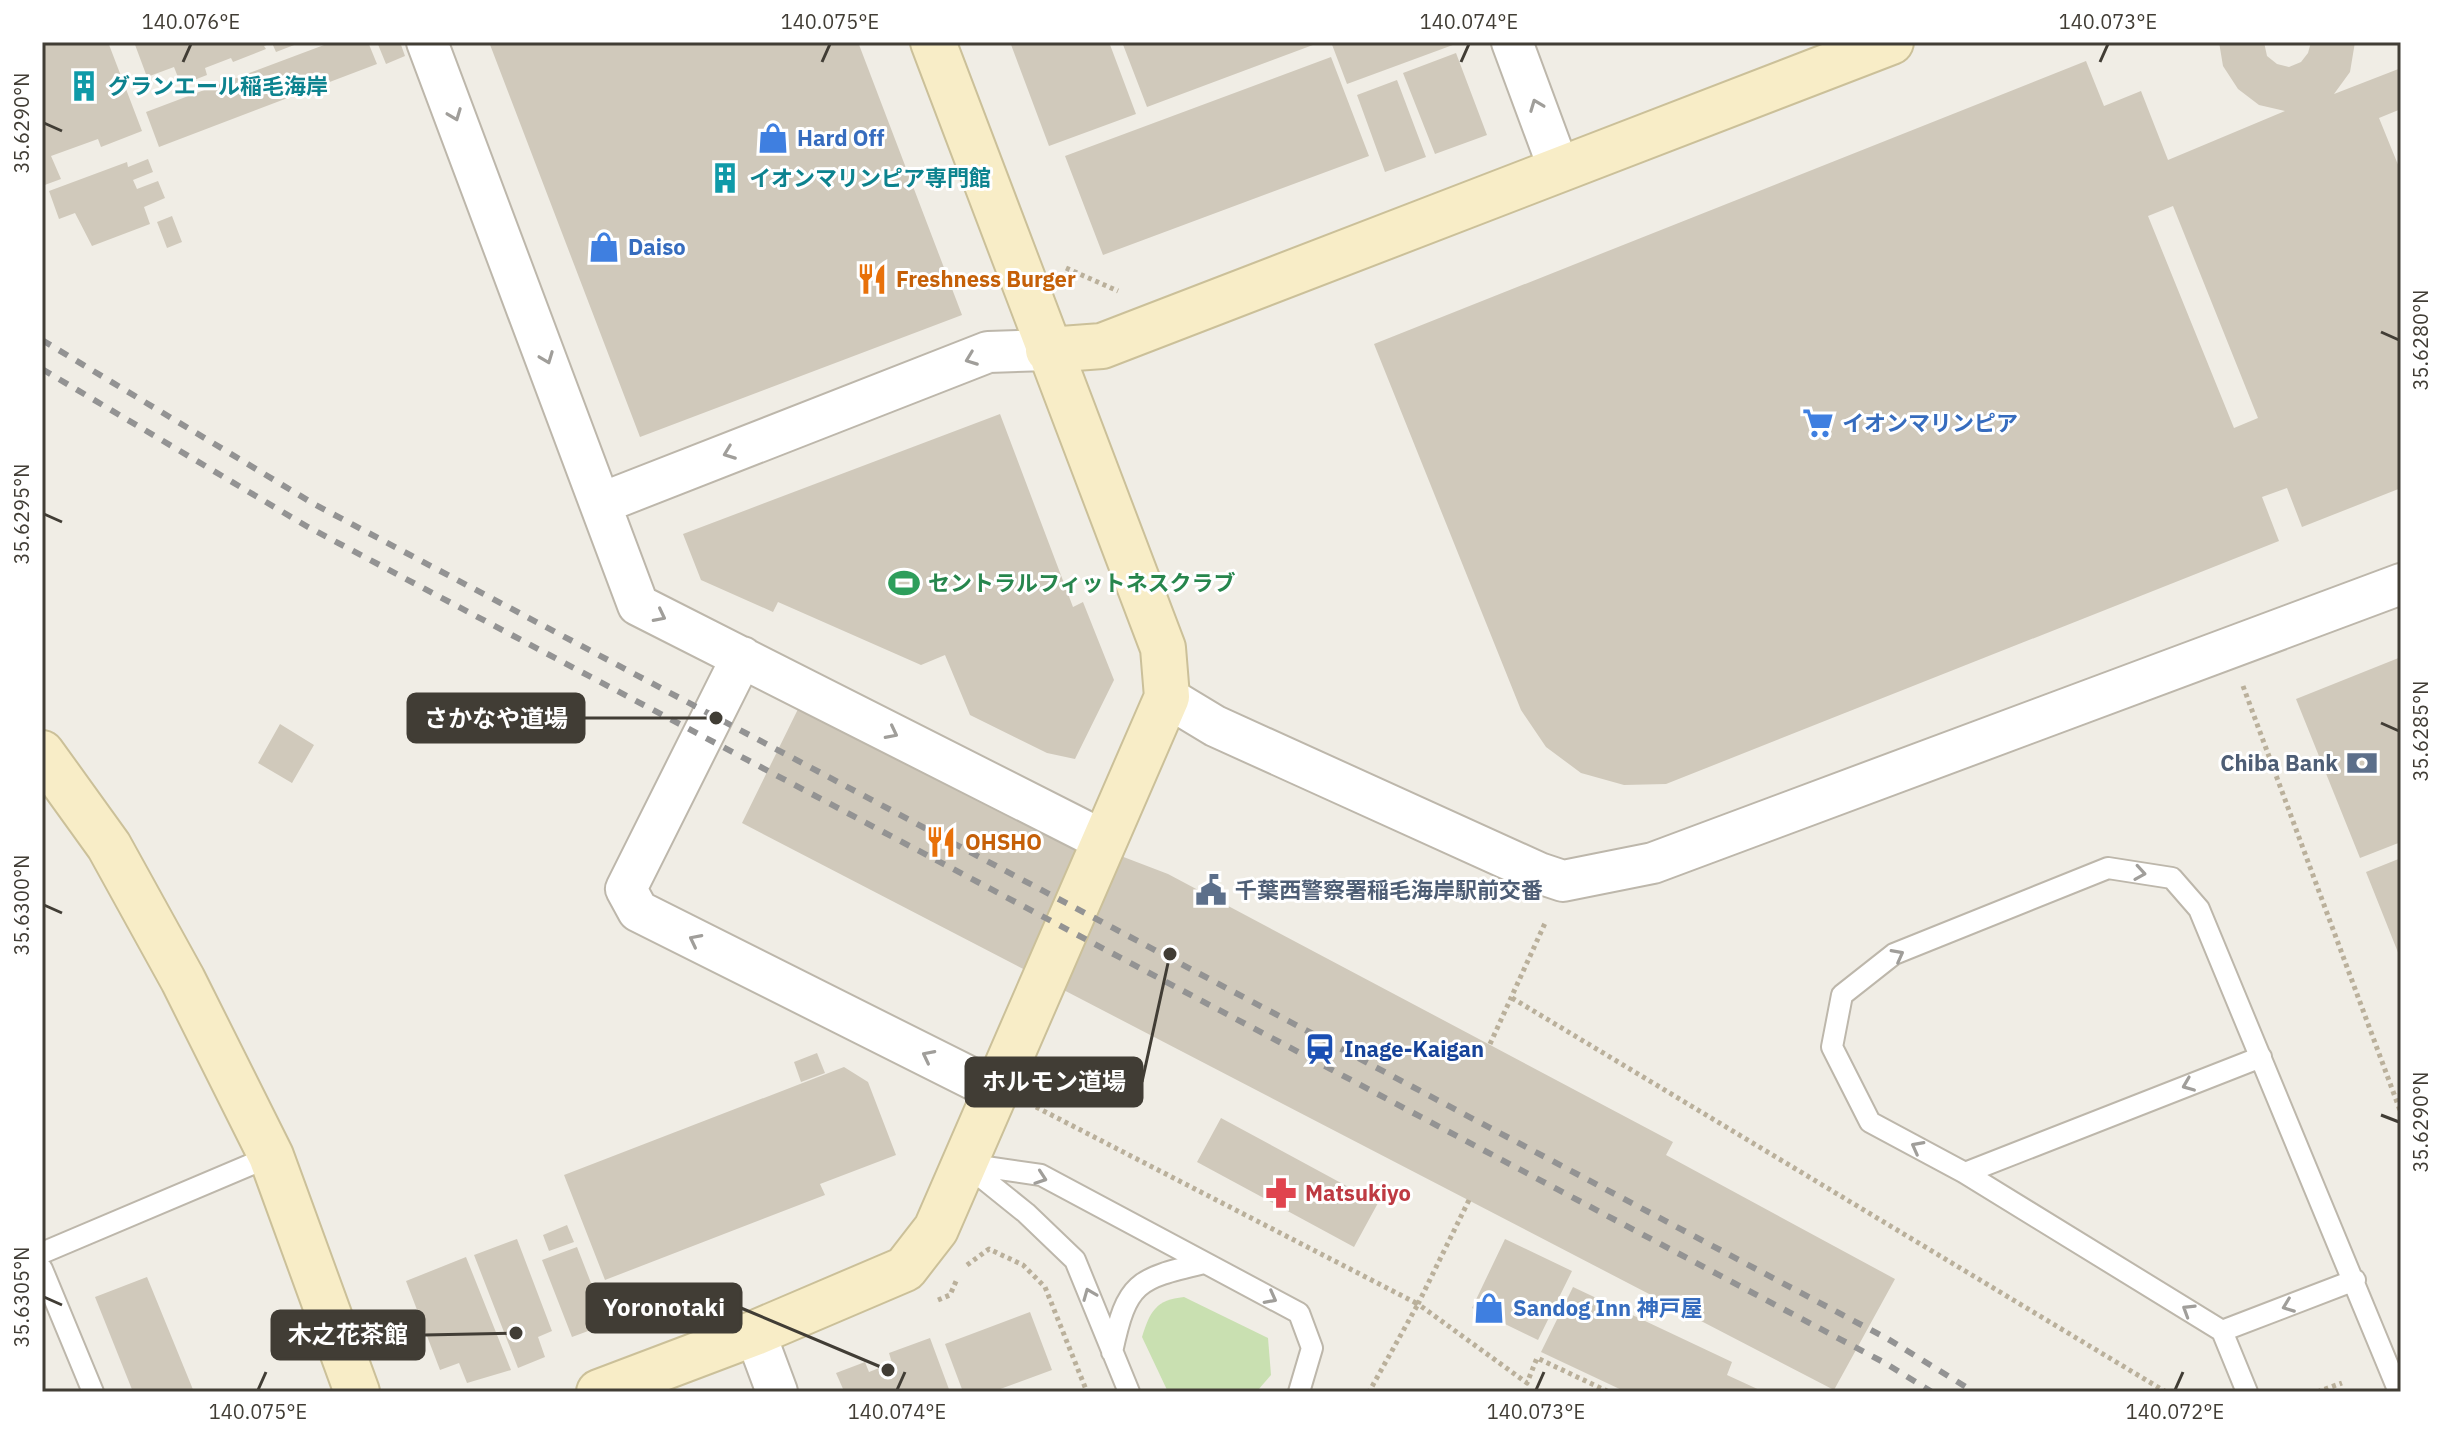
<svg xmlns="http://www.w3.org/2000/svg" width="2443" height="1434" viewBox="0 0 2443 1434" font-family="'IBM Plex Sans','Noto Sans JP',sans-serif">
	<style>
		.green { fill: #c9e0b1 }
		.building { fill: #d0c9bb; fill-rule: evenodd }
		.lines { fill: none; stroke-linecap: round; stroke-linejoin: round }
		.lane-casing { stroke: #bdb7ab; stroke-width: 24 }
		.street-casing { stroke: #bdb7ab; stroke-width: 44 }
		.secondary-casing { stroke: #cbc099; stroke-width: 48 }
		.path { stroke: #bab09b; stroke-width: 5; stroke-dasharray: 4 4; stroke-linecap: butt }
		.lane { stroke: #fff; stroke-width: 20 }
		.street { stroke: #fff; stroke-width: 40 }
		.secondary { stroke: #f8edc7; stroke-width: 44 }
		.rail { stroke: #939393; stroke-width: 6; stroke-dasharray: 10 10; stroke-linecap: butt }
		.oneway { stroke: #a09e9a }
		.ticks { fill: none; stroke: #413d35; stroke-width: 3 }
		.labels { text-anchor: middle; stroke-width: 6; stroke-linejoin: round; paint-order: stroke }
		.culture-label { font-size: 22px; font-weight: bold; fill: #0d838f; stroke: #fff; text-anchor: start }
		.shop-label { font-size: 22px; font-weight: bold; fill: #366cbe; stroke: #fff; text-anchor: start }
		.food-label { font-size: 22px; font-weight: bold; fill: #c56008; stroke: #fff; text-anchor: start }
		.leisure-label { font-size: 22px; font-weight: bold; fill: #27864d; stroke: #fff; text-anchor: start }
		.service-label { font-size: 22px; font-weight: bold; fill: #4e5e75; stroke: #fff; text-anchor: end }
		.transit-label { font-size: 22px; font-weight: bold; fill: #164399; stroke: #fff; text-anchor: start }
		.health-label { font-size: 22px; font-weight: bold; fill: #be3a42; stroke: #fff; text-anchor: start }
		.leader { fill: none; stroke: #413d35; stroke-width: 3 }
		.callout-dot { fill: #413d35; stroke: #fff; stroke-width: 3 }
		.callout { fill: #413d35; stroke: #413d35; stroke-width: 3 }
		.callout-label { font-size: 24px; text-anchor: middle; font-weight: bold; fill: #fff }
		.neatline { fill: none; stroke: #413d35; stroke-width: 3 }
		.ticks-label { font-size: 20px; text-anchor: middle; fill: #413d35 }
	</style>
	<rect width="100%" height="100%" fill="#f0ede5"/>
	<path class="green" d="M1184,1297L1268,1338L1271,1375L1258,1390L1168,1392L1142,1337C1150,1311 1156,1300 1184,1297Z"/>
	<path class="building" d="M42,42H108L142,131L101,147L98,139L51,156L61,179L42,186Z
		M134,42H302L276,52L272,43L264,46L266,49L233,62L231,58L205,68L207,75L181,85L174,67L147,77Z
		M332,42H368L377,64L159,147L146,112Z
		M377,42H400L405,56L386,64Z
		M489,42H858L962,315L640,437Z
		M1010,42H1109L1136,114L1049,146Z
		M1122,42H1321L1147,107Z
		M1331,42H1461L1347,84Z
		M2219,42H2264L2267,56L2277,64L2289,67L2301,62L2308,53L2311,42H2355L2350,72L2334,94L2401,68V109L2379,118L2401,172V488L2302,527L2287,488L2262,497L2279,541L1666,784L1624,785L1581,773L1546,747L1521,710L1374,344L2086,61L2104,106L2141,91L2168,160L2285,111L2259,105L2238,89L2223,66ZM2173,206L2258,418L2234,428L2148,216Z
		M1456,53L1487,135L1435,154L1403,73Z
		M1331,57L1369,156L1103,255L1065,156Z
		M1397,80L1426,157L1385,172L1357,95Z
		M148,159L153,172L133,180L137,189L158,181L165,198L144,207L150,224L92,246L75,213L59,219L49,191L127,162L128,167Z
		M172,216L182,242L167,248L157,222Z
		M1000,414L1073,607L1083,602L1114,680L1075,759L1047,753L970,715L945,655L921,665L778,602L773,612L701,580L683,534Z
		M2401,657V842L2360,858L2296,699Z
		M800,705L1032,822L1168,874L1673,1142L1666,1155L1895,1279L1834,1390L742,823Z
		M280,724L314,745L292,783L258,763Z
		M2401,858V960L2366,872Z
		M817,1053L825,1073L801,1082L794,1062Z
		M844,1067L868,1082L896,1155L820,1184L825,1195L605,1280L564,1175Z
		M1221,1118L1378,1203L1354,1247L1197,1162Z
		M567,1225L574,1242L549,1251L543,1235Z
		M517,1239L552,1331L538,1337L545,1357L518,1368L474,1255Z
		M1505,1239L1572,1271L1538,1340L1472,1308Z
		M577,1247L607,1324L572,1337L542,1260Z
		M466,1257L511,1370L467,1383L459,1363L440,1370L406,1281Z
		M147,1277L194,1392H133L95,1297Z
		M1573,1287L1732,1362L1727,1375L1764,1392H1626L1541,1352Z
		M1030,1312L1052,1370L992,1392H963L945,1344Z
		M930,1338L950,1392H836L843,1389L836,1373L865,1362L869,1372L892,1363L889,1353Z"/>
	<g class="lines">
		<defs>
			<path id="lane" d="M965,1164L1041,1175L1299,1313L1312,1348L1299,1392
				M965,1164L1026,1213L1075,1260L1129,1392
				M1965,1173L2261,1057
				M42,1253L271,1156
				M42,1269L93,1392
				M2222,1331L2355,1280
				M1112,1352C1127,1281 1137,1279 1204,1263
				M2247,1392L2222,1331L1965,1173L1870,1122L1832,1047L1842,995L1894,954L2108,868L2172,878L2199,909L2399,1392"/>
			<path id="street" d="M427,42L638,605L1102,840
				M1512,42L1559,169
				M602,503L988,352L1048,350
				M742,657L626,889L638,911L997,1091
				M1167,697L1215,726L1539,873L1563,881L1653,863L2401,584
				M755,1333L777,1392"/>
			<path id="secondary" d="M1048,350L1102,346L1891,42
				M42,753L109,846L183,980L271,1156L357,1392
				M599,1392L755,1333L905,1269L936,1229L1167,697L1163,648L933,42"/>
		</defs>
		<use href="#lane" class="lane-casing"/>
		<use href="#street" class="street-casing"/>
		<use href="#secondary" class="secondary-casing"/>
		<path class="path" d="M1066,268L1118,291
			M2243,686L2401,1113
			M1512,998L2166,1392
			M1490,1044L1546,921
			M1036,1107L1418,1304L1369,1392
			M1469,1200L1418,1304L1527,1383L1537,1358L1609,1392
			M967,1265L989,1249L1023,1265L1045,1287L1087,1392
			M938,1300L950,1295L957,1279
			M2317,1392L2342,1383"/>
		<use href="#lane" class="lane"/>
		<use href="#street" class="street"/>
		<use href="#secondary" class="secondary"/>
		<path class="rail" d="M42,340L314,504L1888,1339L1974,1392
			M42,369L308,527L1885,1363L1932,1392"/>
	</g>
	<defs><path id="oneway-chevron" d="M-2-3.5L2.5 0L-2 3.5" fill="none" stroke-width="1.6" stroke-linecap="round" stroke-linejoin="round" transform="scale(2)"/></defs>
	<g class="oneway">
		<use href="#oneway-chevron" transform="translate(1536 105) rotate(-111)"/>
		<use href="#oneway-chevron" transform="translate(455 115) rotate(69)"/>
		<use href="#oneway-chevron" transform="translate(547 358) rotate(69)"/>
		<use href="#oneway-chevron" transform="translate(971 359) rotate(159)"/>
		<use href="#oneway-chevron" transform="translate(729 453) rotate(159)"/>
		<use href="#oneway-chevron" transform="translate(660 616) rotate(27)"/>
		<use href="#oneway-chevron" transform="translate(892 733) rotate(27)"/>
		<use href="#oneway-chevron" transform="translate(2140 873) rotate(9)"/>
		<use href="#oneway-chevron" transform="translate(695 940) rotate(-153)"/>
		<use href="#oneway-chevron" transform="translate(1898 955) rotate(-28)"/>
		<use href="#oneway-chevron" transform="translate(928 1056) rotate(-153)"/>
		<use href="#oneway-chevron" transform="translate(2188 1085) rotate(158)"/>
		<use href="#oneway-chevron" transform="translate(1917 1147) rotate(-152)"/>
		<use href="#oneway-chevron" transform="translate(1041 1178) rotate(19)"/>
		<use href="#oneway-chevron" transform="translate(1089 1294) rotate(-112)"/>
		<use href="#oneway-chevron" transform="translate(1271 1298) rotate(28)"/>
		<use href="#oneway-chevron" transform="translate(2288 1306) rotate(159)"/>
		<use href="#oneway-chevron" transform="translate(2188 1310) rotate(-148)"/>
	</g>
	<path class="ticks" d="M183,62L191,44M822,62L830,44M1461,62L1469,44M2100,62L2108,44M44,123L62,131M2381,332L2399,340M44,514L62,522M2381,723L2399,731M44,905L62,913M2381,1115L2399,1122M44,1297L62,1305M258,1390L266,1372M897,1390L905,1372M1536,1390L1544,1372M2175,1390L2183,1372"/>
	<defs>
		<symbol id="building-bare" viewBox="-9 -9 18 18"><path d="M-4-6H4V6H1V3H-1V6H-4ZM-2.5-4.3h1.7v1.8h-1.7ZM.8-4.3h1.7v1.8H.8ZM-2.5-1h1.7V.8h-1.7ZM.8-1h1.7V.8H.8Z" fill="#0f9aa8" stroke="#fff" stroke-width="2.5" paint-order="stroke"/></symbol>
		<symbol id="shop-bare" viewBox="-9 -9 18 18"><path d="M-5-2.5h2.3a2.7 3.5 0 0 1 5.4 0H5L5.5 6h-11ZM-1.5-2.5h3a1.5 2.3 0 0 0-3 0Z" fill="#3f7fe0" stroke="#fff" stroke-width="2.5" paint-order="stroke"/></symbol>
		<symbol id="restaurant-bare" viewBox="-9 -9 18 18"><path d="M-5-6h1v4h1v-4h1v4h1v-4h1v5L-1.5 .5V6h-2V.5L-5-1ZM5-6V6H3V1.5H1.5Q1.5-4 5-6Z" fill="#e8710a" stroke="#fff" stroke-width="2.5" paint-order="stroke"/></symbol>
		<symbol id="supermarket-bare" viewBox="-9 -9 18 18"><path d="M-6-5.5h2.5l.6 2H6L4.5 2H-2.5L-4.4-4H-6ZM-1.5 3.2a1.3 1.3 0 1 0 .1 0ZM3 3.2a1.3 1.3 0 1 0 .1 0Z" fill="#3f7fe0" stroke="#fff" stroke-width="2.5" paint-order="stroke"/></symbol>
		<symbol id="stadium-bare" viewBox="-9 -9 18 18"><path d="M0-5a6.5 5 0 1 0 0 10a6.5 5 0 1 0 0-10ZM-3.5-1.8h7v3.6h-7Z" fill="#2e9e5b" stroke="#fff" stroke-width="2.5" paint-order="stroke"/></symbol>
		<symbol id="bank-bare" viewBox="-9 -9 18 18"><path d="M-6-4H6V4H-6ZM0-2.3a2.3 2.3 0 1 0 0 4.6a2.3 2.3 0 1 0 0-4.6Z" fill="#5c6f8a" stroke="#fff" stroke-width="2.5" paint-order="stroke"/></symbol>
		<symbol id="civic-bare" viewBox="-9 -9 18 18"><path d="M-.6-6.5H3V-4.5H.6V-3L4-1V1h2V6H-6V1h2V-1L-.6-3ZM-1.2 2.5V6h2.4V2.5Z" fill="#5c6f8a" stroke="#fff" stroke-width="2.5" paint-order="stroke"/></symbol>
		<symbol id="station-bare" viewBox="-9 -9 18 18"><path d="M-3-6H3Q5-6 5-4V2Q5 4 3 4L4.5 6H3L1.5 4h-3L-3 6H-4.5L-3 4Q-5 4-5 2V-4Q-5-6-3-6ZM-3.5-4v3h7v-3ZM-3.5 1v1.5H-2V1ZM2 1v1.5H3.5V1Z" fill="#1a4fb4" stroke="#fff" stroke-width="2.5" paint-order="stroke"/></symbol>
		<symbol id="pharmacy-bare" viewBox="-9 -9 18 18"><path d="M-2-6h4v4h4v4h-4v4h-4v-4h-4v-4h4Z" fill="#e0444e" stroke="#fff" stroke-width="2.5" paint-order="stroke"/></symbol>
	</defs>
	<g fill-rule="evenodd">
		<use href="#building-bare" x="62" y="64" width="44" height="44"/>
		<use href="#shop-bare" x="751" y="116" width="44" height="44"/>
		<use href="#building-bare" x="703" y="156" width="44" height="44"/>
		<use href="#shop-bare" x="582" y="225" width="44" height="44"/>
		<use href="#restaurant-bare" x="850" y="257" width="44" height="44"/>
		<use href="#supermarket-bare" x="1796" y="401" width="44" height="44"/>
		<use href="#stadium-bare" x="882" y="561" width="44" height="44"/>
		<use href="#bank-bare" x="2340" y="741" width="44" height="44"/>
		<use href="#restaurant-bare" x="919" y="820" width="44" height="44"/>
		<use href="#civic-bare" x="1189" y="868" width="44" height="44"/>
		<use href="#station-bare" x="1298" y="1027" width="44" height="44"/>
		<use href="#pharmacy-bare" x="1259" y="1171" width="44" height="44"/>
		<use href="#shop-bare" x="1467" y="1286" width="44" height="44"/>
	</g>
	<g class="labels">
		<g class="culture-label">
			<text x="108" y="94">グランエール稲毛海岸</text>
			<text x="749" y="186">イオンマリンピア専門館</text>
		</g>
		<g class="shop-label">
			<text x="797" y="146">Hard Off</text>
			<text x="628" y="255">Daiso</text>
			<text x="1842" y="431">イオンマリンピア</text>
			<text x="1513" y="1316">Sandog Inn 神戸屋</text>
		</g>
		<g class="food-label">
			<text x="896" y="287">Freshness Burger</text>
			<text x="965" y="850">OHSHO</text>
		</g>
		<g class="leisure-label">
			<text x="928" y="591">セントラルフィットネスクラブ</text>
		</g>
		<g class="service-label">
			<text x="2338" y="771">Chiba Bank</text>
			<text x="1235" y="898" text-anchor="start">千葉西警察署稲毛海岸駅前交番</text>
		</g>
		<g class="transit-label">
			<text x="1344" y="1057">Inage-Kaigan</text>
		</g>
		<g class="health-label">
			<text x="1305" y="1201">Matsukiyo</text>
		</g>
	</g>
	<path class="leader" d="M716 718L584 718M1170 954L1142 1082M888 1370L741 1308M516 1333L424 1335"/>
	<g class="callout-dot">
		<circle cx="716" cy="718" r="8"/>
		<circle cx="1170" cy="954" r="8"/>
		<circle cx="888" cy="1370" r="8"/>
		<circle cx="516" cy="1333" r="8"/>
	</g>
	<g class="callout">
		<rect x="408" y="694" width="176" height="48" rx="8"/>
		<rect x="966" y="1058" width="176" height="48" rx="8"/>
		<rect x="587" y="1284" width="154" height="48" rx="8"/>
		<rect x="272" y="1311" width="152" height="48" rx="8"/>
	</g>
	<g class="callout-label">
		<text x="496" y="727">さかなや道場</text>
		<text x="1054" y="1090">ホルモン道場</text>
		<text x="664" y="1316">Yoronotaki</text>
		<text x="348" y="1343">木之花茶館</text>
	</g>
	<rect width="2443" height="1434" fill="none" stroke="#ffffff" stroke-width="88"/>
	<rect x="44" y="44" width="2355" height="1346" class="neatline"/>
	<g class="ticks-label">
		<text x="191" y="29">140.076°E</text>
		<text x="830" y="29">140.075°E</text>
		<text x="1469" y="29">140.074°E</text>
		<text x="2108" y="29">140.073°E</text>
		<text transform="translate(22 123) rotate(-90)" y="7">35.6290°N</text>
		<text transform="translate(2421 340) rotate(-90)" y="7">35.6280°N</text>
		<text transform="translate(22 514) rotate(-90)" y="7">35.6295°N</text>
		<text transform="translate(2421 731) rotate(-90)" y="7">35.6285°N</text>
		<text transform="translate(22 905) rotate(-90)" y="7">35.6300°N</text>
		<text transform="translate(2421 1122) rotate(-90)" y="7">35.6290°N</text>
		<text transform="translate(22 1297) rotate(-90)" y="7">35.6305°N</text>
		<text x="258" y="1419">140.075°E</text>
		<text x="897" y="1419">140.074°E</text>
		<text x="1536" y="1419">140.073°E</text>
		<text x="2175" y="1419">140.072°E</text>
	</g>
</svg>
